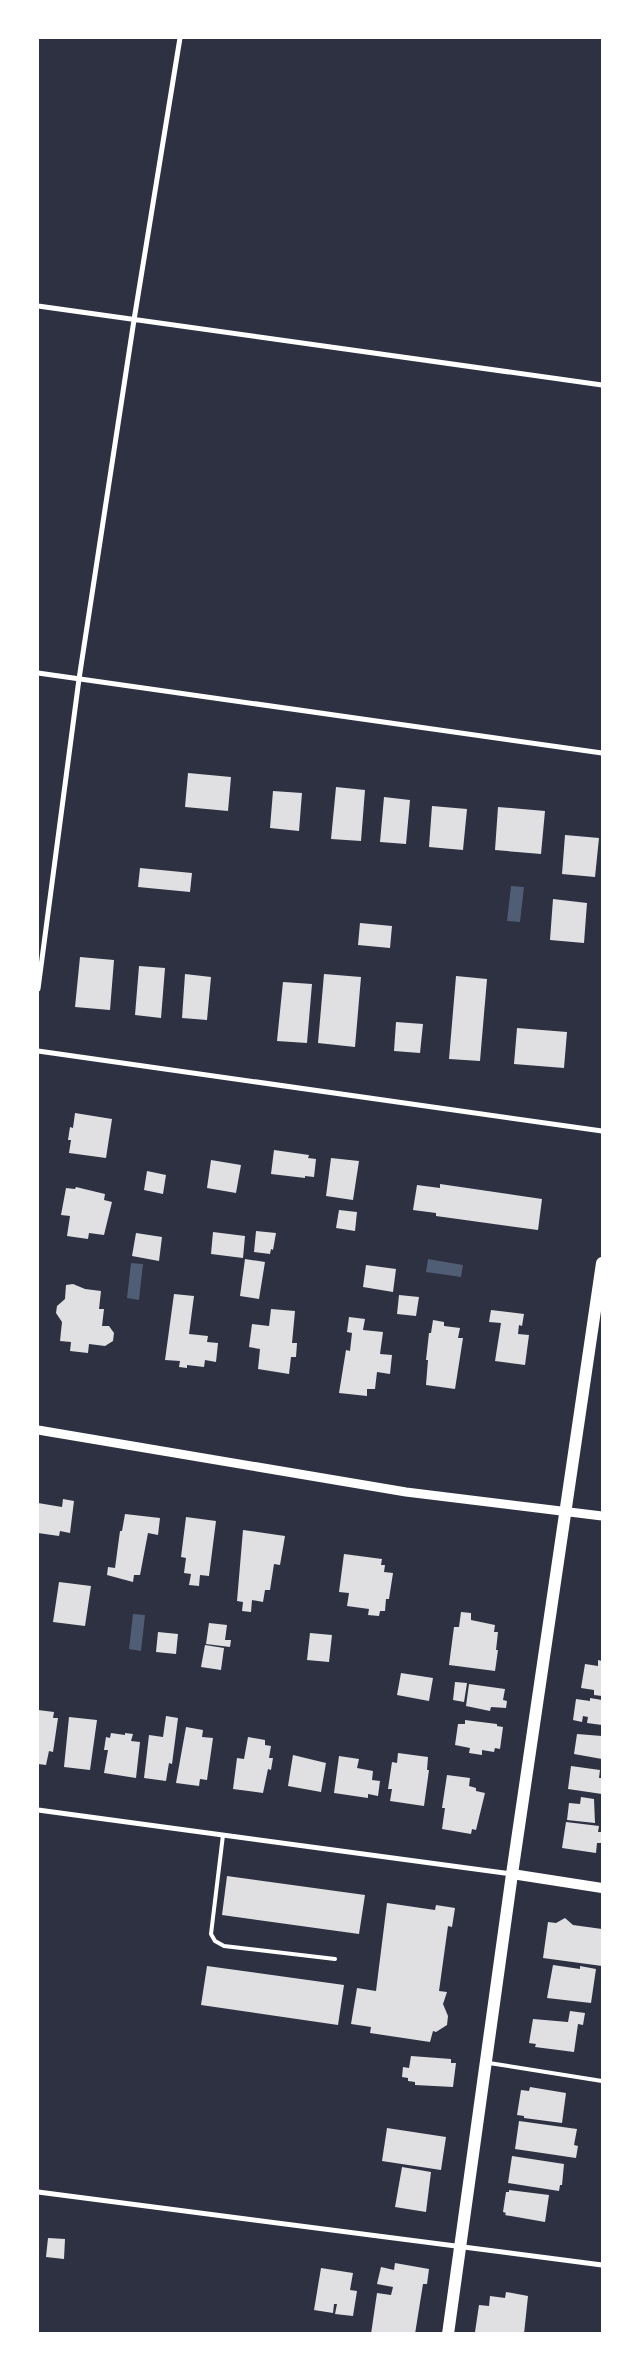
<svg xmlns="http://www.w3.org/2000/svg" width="640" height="2371" viewBox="0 0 640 2371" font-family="Helvetica,sans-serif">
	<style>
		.water { fill: #4f5d75 }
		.building { fill: #e0e0e3 }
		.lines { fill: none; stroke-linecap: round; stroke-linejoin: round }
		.service { stroke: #fff; stroke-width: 4 }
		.minor { stroke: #fff; stroke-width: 5 }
		.tertiary { stroke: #fff; stroke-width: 9 }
		.secondary { stroke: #fff; stroke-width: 10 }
		.primary { stroke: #fff; stroke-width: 12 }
	</style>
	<rect width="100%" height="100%" fill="#2d3142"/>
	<path class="water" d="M511,886L524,887L520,922L507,921Z
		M428,1259L463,1265L461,1277L426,1272Z
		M131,1263L143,1264L139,1300L127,1298Z
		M133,1614L145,1615L141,1651L129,1649Z"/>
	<path class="building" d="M188,773L231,777L228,811L185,807Z
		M336,787L365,790L361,841L331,839Z
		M273,791L302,793L299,831L270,828Z
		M384,797L410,800L406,844L380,842Z
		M432,806L467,809L463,850L429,847Z
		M498,807L545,811L541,854L495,850Z
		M565,835L599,838L595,877L562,874Z
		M140,868L192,873L190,892L138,887Z
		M553,899L587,903L584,943L550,940Z
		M360,923L392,926L390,948L358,945Z
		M80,957L114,960L110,1010L75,1007Z
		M139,966L165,968L161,1018L135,1015Z
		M185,974L211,977L207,1020L182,1018Z
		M324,974L361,977L355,1047L318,1043Z
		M456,976L487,979L480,1061L449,1059Z
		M283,982L312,984L307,1043L277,1041Z
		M396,1022L423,1024L420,1053L394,1051Z
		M517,1028L567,1032L564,1068L514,1064Z
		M75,1113L112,1119L106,1158L69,1153L71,1140H68L70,1127L73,1128Z
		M274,1150L309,1155L308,1158L316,1159L314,1177L305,1176V1178L271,1174Z
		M331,1158L359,1161L353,1200L326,1196Z
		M211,1160L241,1165L236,1193L207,1188Z
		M147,1171L166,1175L163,1194L144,1190Z
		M440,1184L542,1199L538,1230L436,1216V1213L413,1210L417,1185L440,1188Z
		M76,1187L105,1194L104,1200L112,1202L104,1235L89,1233L88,1239L67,1236L70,1216L61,1215L66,1188L75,1189Z
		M339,1210L357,1212L355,1231L336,1228Z
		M256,1231L276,1233L273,1250L271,1249L270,1254L254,1252Z
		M213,1232L245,1236L243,1258L211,1254Z
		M136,1233L162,1237L159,1261L132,1256Z
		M245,1259L265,1262L259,1299L240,1296Z
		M366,1265L396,1269L393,1292L363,1287Z
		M73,1284L85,1289L101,1291L99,1309H104L102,1326H109L114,1333L113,1341L105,1346L89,1344L88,1353L70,1351L71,1342L60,1341L62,1322L56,1313L57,1306L65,1299L66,1285Z
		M174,1294L194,1296L189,1334L208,1336L207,1342L218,1343L216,1362L205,1360L204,1367L187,1365V1368L179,1367L180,1361L165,1360Z
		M399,1295L419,1297L416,1316L397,1314Z
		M271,1309L295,1311L292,1343H297L296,1357H291L289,1374L258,1369L260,1349L249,1347L252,1324L269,1326Z
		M491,1310L524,1314L522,1326L519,1325L518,1334L529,1335L525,1365L495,1361L501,1323L489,1322Z
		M349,1317L365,1319L363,1330L383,1332L380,1354L392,1355L390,1374L377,1372L375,1389H367V1396L339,1393L346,1350L350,1351L352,1333L347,1332Z
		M433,1320L444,1322V1326L460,1328L458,1338H463L455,1389L426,1385L428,1360H426L429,1333H431Z
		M63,1499L74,1501L70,1533L60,1531L59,1536L38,1533V1503L62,1507Z
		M125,1514L160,1518L158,1535L148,1533L140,1575H134L133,1582L107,1575L108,1567L115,1568L120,1531H122Z
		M186,1517L216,1521L209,1576L200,1575L199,1586L189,1585L191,1574L184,1573L186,1558L181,1557Z
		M243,1530L285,1536L280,1565L274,1564L270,1590H265L263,1602L252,1600L251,1612L242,1611L243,1602L237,1601Z
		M344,1554L382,1559L381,1565H385L384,1572L393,1573L389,1599H386L385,1611H380L379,1616L368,1615L369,1609L347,1606L349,1593L339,1592Z
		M59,1582L91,1586L85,1626L53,1622Z
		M461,1612L471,1613V1620L495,1625L494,1632H498L496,1650H498L495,1671L449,1665L454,1627H459Z
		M209,1623L227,1625L225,1640H231L230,1647L206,1644Z
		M158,1632L178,1634L176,1654L156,1652Z
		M310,1633L332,1635L329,1662L307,1660Z
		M205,1645L224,1648L221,1670L201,1667Z
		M598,1660L602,1661V1696L594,1695V1690L581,1688L585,1664L598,1666Z
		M401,1673L433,1678L429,1701L397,1695Z
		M455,1682L467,1683L464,1702L453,1700Z
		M469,1684L505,1689L503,1700L507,1701L506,1708L491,1707L490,1711L466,1706Z
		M590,1698L602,1700V1725L587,1723L588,1717L583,1716L582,1722L573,1720L576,1699L590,1701Z
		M38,1710L54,1712L53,1718H58L53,1752L49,1751L46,1765L38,1764Z
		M166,1716L178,1718L172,1764L169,1763L166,1781L144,1778L149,1735L163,1737Z
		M69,1717L97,1720L90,1770L64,1767Z
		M465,1720L497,1724V1726L503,1727L500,1749L495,1748L494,1752L482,1750V1755L469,1753L470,1748L455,1745L458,1724H465Z
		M186,1727L203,1730L202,1737L213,1738L207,1780L200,1779L199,1786L176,1783Z
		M111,1733L125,1735V1733L133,1734L131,1741L140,1742L136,1778L104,1773L108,1750H104L106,1737L110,1738Z
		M577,1734L602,1736V1759L574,1754Z
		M248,1737L265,1740V1745L271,1746L269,1758H273L271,1770L268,1769L263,1793L233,1789L237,1758L244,1759Z
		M398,1753L428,1757L427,1770H429L424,1806L390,1801L392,1789H388L392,1762L397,1763Z
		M293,1755L326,1763L321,1792L288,1786Z
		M339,1756L359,1759L357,1768L373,1771L372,1780L380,1781L378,1796L368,1794V1798L334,1793Z
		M571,1766L600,1770L599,1778H602V1794L568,1789Z
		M447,1775L470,1778L469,1786L476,1788V1791L485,1793L476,1830L472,1829L471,1834L442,1829L445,1808H442Z
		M581,1797L594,1799L595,1823L567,1820L569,1803L580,1804Z
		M566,1822L599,1826L598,1832H602L601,1843H597L596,1853L562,1848Z
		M227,1876L365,1895L359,1934L222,1915Z
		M387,1903L435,1910L436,1905L455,1908L452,1927L448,1926L439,1991L447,1992L443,2004L448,2016L447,2025L436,2032L433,2031L430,2042L370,2033L371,2027L351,2024L357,1988L376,1991Z
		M565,1918L573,1925L602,1929V1966L543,1958L548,1922L556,1923Z
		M553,1965L580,1969V1966L596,1969L591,2003L547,1998Z
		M207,1966L344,1985L338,2025L201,2005Z
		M570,2011L585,2013L583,2025L578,2024L574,2052L535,2047L536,2044L529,2043L533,2019L568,2022Z
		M411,2056L451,2059V2063H456L453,2087L415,2085V2082L408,2081V2078L402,2077L403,2067L409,2068Z
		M530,2087L566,2093L562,2123L524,2118V2116L517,2115L521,2090L529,2091Z
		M519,2121L577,2129L574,2145L578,2146L576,2158L515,2149Z
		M387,2128L446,2137L441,2170L382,2161Z
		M512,2156L564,2164L562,2185H560L559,2191L508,2183Z
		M402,2167L431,2172L426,2212L395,2207Z
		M509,2190L549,2195L545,2222L505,2215L506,2213L503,2212L506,2192H509Z
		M48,2238L65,2239L64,2259L46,2257Z
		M395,2263L429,2269L427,2284H423L415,2334H371L377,2293L391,2295L393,2287L377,2284L381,2267L394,2270Z
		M321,2268L353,2273L350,2290L357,2291L353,2316L335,2314L337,2304H334L333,2313L314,2310Z
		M506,2292L528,2296L524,2334L475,2332L479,2305L489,2306L490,2296L505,2298Z"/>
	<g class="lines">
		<path class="service" d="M223,1835L211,1934L215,1941L224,1946L335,1959
			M489,2063L602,2081"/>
		<path class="minor" d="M38,306L602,385
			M38,673L602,753
			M38,989L79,679L134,320L180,38
			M38,1051L602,1131
			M38,1810L512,1874
			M38,2192L602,2265"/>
		<path class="tertiary" d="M38,1430L406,1492L602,1516"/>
		<path class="secondary" d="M512,1874L602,1888"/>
		<path class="primary" d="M448,2334L512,1874L602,1263"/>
	</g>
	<rect width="640" height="2371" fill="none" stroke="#ffffff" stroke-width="78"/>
</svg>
